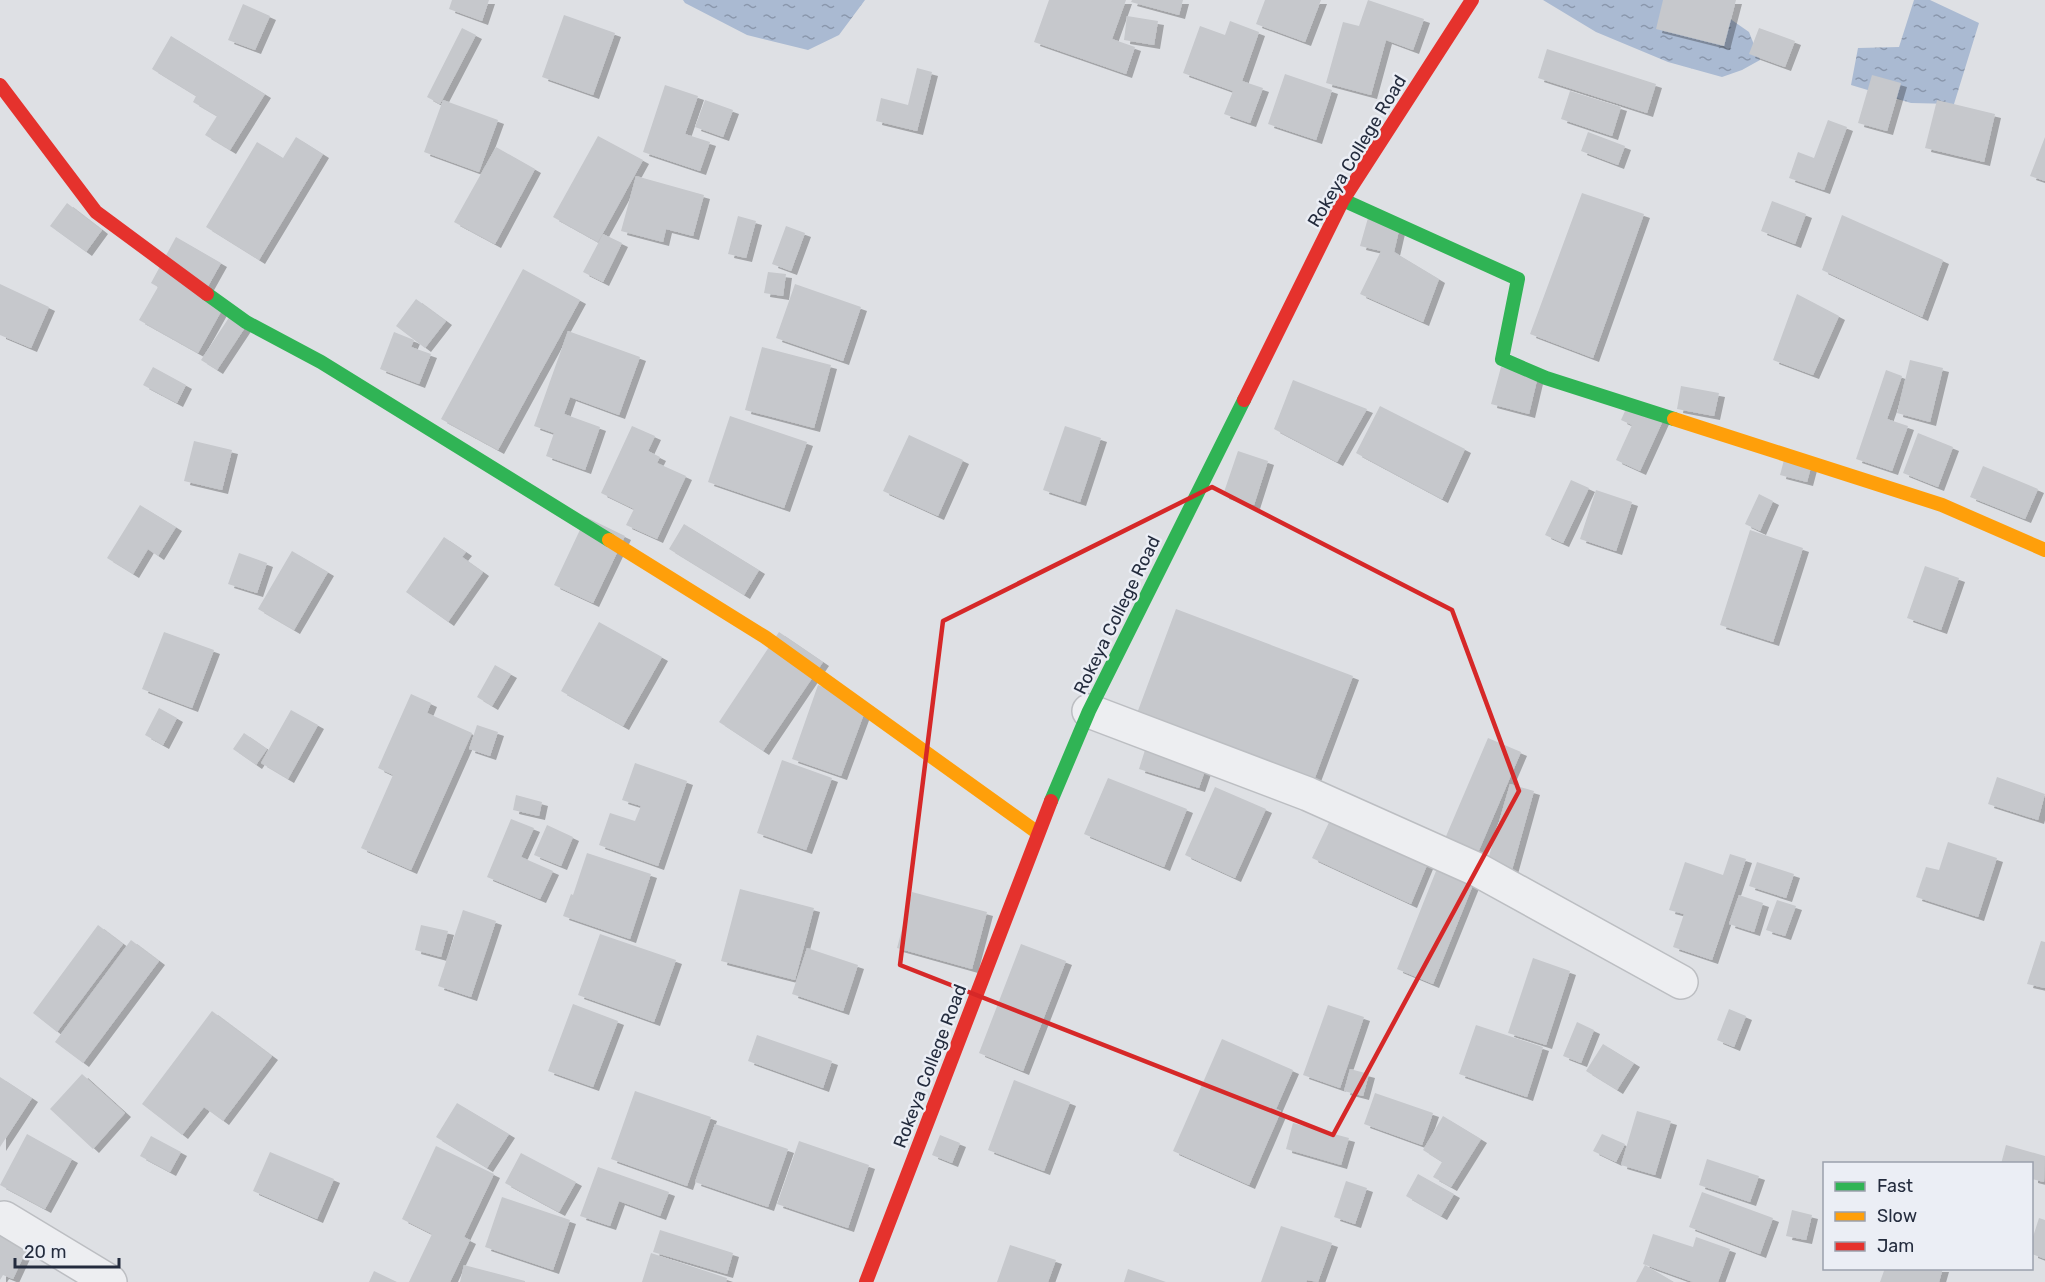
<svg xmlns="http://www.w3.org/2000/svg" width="2045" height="1282" viewBox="0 0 2045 1282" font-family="Rubik,sans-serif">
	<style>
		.water { fill: url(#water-ripples) }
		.building { fill: #c6c8cc; filter: url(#shadow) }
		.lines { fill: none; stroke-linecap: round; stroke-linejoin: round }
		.street-casing { stroke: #bcbec2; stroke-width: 36 }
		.street { stroke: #edeef1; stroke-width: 33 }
		.fast { stroke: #30b455; stroke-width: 14 }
		.slow { stroke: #ff9f0a; stroke-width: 14 }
		.jam { stroke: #e5322d; stroke-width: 14 }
		.marked { fill: none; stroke: #d62828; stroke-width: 4.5; stroke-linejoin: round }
		.labels { text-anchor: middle; stroke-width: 5; stroke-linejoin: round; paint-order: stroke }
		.street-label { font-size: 18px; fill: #242c3e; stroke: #ebeef5 }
	</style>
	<defs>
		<pattern id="water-ripples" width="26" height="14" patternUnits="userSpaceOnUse" patternTransform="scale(1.5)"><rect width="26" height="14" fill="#aabad2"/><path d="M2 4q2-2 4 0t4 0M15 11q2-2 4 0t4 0" fill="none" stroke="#8a97ac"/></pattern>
		<filter id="shadow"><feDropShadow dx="6" dy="4" stdDeviation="0" flood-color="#0004"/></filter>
	</defs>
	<rect width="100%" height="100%" fill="#dee0e4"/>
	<path class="water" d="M683,0H865L839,35L808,50L747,35L685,3Z
		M1543,0H1703L1749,32L1760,60L1742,70L1722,77L1668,62L1596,32Z
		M1914,0H1930L1979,23L1954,104L1911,103L1851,85L1858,48L1899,47Z"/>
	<path class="building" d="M452,0H489L482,21L449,9Z
		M1049,0H1126L1112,39L1135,47L1126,74L1034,42Z
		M1132,0H1183L1179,15L1131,2Z
		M1265,0H1321L1305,42L1256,24Z
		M1368,0L1424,19L1413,50L1386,40L1371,95L1326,83L1343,22L1359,26Z
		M1663,0H1736L1724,46L1656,29Z
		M243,4L270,16L255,50L228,40Z
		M564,15L615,33L593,95L542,77Z
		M1127,16L1158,21L1154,45L1124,40Z
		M1230,21L1259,32L1242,81L1263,88L1250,123L1224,114L1233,91L1183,73L1200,26L1225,35Z
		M462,28L476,35L440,104L427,97Z
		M1759,28L1795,41L1785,67L1749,54Z
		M171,36L265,94L230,150L205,135L217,116L193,102L196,96L152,69Z
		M1547,49L1656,84L1647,113L1538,78Z
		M917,68L932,72L917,131L876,121L881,98L908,105Z
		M1285,74L1332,90L1316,140L1268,124Z
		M1872,75L1901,83L1887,131L1858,123Z
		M665,85L698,96L685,134L710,142L700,171L643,152Z
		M1570,91L1621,107L1612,136L1561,119Z
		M443,100L498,120L479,172L424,152Z
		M705,100L733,110L723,137L695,127Z
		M1937,100L1995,114L1984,162L1925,148Z
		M1828,120L1847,127L1824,190L1789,178L1798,152L1814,158Z
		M1588,132L1625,146L1618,165L1581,151Z
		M598,136L643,160L598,242L553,217Z
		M296,137L323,154L259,260L206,227L257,142L283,158Z
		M2045,137V181L2030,176Z
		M496,147L535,169L495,244L454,222Z
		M636,176L704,195L693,236L666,229L663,242L621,231Z
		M1582,193L1644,214L1593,358L1530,334Z
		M1772,201L1806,214L1795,244L1761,231Z
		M67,203L102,230L86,252L50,226Z
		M1842,215L1943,260L1922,317L1822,270Z
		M738,216L756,221L746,258L728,254Z
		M1368,218L1400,226L1394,252L1439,279L1423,322L1360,294L1381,251L1360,246Z
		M786,226L805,233L791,271L772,264Z
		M603,234L622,243L603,282L583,272Z
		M176,237L221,263L202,297L223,308L198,353L139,320L158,287L151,283Z
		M523,269L580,300L498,450L441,419Z
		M768,272L786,274L783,296L764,293Z
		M0,284L49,307L31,348L0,335Z
		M795,284L861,307L843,361L776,338Z
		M1797,294L1839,316L1813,375L1773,360Z
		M416,299L446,321L425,348L396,326Z
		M230,316L246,326L217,370L201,360Z
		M568,331L640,357L619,415L570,397L564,414L600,427L585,470L546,456L554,433L534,426Z
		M394,332L414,340L411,347L431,354L419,384L380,369Z
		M762,347L831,365L814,428L745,410Z
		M1910,360L1943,368L1930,422L1897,413Z
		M153,367L186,385L177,403L143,385Z
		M1501,367L1538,376L1529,414L1491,404Z
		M1886,370L1902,376L1887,419L1908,426L1892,471L1856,459Z
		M1293,380L1367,409L1337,462L1274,429Z
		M1681,386L1719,393L1714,416L1677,409Z
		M1630,400L1665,416L1640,471L1616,460L1632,425L1621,420Z
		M1380,406L1465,449L1442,499L1356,453Z
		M730,416L807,442L784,508L708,482Z
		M632,426L655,436L648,451L660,457L657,463L686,476L657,539L626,525L634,509L601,493Z
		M1065,426L1101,438L1080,502L1043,490Z
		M1918,433L1953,447L1938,487L1903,473Z
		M909,435L963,460L938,516L883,491Z
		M194,441L232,450L222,490L184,481Z
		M1238,451L1268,461L1254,505L1223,495Z
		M1784,460L1811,467L1807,482L1780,475Z
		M1983,466L2038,489L2025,519L1970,497Z
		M1571,480L1589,488L1563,543L1545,535Z
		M1596,490L1632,502L1616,551L1580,539Z
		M1759,494L1773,501L1760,531L1745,524Z
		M140,505L176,527L158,556L148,549L133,574L107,558Z
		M586,517L625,536L593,603L554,585Z
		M684,524L759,570L744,595L669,549Z
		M1750,530L1803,548L1773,642L1720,625Z
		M444,537L466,552L462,557L483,572L448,622L406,592Z
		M292,551L328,572L294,630L258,609Z
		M239,553L267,563L257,593L228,584Z
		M1925,566L1959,578L1941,630L1907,618Z
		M1176,609L1353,676L1313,783L1136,716Z
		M599,622L662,657L623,726L561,691Z
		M164,632L214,650L192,708L142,689Z
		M779,632L823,662L763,751L719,722Z
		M495,665L511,674L492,706L477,697Z
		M818,685L868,703L841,776L792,759Z
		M411,694L431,703L427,713L472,733L411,870L361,848L393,775L378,768Z
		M159,708L177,718L163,745L145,735Z
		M291,710L318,725L288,779L261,763Z
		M477,725L498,732L490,756L469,749Z
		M1151,731L1212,750L1199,788L1139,769Z
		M244,733L267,749L256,765L233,749Z
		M1488,738L1521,752L1474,862L1441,848Z
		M782,760L832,778L806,850L757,833Z
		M635,763L687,781L658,866L599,845L610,813L635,821L641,806L622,800Z
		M1997,777L2045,794L2038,820L1988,804Z
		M1108,778L1187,809L1164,867L1084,834Z
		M1510,784L1534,791L1510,877L1485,870Z
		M1215,787L1266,809L1235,878L1185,855Z
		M516,795L542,802L539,816L513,810Z
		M1333,814L1430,858L1411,904L1312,858Z
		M511,819L534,828L521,857L553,871L540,899L487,877Z
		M547,825L573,837L561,866L534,855Z
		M1948,842L1997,858L1978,917L1916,897L1926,867L1939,870Z
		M587,853L651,874L630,939L563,916L571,894L573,895Z
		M1730,854L1746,859L1712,960L1673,947L1684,914L1669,910L1685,862L1723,875Z
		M1440,861L1477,875L1433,984L1397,969Z
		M1757,862L1794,874L1786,898L1749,886Z
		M740,889L814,908L795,980L721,961Z
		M912,892L987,912L972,969L897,948Z
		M1739,895L1763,903L1754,932L1729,924Z
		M1777,900L1796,906L1785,936L1766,930Z
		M463,910L496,921L471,997L438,986Z
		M98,925L123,944L57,1032L33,1013Z
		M421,925L448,931L441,957L415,950Z
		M600,934L676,960L654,1022L578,995Z
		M131,940L159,961L83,1063L55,1042Z
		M2041,941L2045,942V988L2027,984Z
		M1021,944L1066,961L1023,1071L979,1053Z
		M807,948L858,965L843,1011L792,994Z
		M1533,958L1570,971L1546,1045L1508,1033Z
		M573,1004L618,1021L593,1087L548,1071Z
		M1328,1005L1364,1017L1340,1088L1303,1075Z
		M1729,1009L1746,1016L1734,1047L1717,1040Z
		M212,1011L272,1056L223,1121L204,1107L182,1135L142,1104Z
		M1577,1022L1594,1030L1581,1063L1563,1056Z
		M1476,1025L1543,1047L1527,1097L1459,1074Z
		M757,1035L832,1061L823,1088L748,1061Z
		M1222,1039L1293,1070L1276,1109L1281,1111L1249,1185L1173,1151Z
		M1603,1044L1634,1063L1617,1090L1586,1071Z
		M1350,1069L1369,1074L1363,1096L1344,1091Z
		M82,1074L125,1113L93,1149L50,1109Z
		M0,1077L32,1098L0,1147Z
		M1014,1080L1070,1102L1044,1171L988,1150Z
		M635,1091L711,1117L687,1186L611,1159Z
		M1375,1093L1433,1113L1422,1145L1364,1124Z
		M457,1103L509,1134L487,1168L436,1137Z
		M1637,1111L1671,1121L1655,1175L1621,1165Z
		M1443,1116L1481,1139L1451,1187L1433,1177L1442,1162L1423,1150Z
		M1293,1123L1349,1138L1341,1165L1286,1149Z
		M715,1124L788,1149L768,1207L695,1182Z
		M27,1134L72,1159L45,1209L0,1185Z
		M1602,1134L1625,1144L1616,1162L1593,1151Z
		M940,1135L960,1143L952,1163L932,1155Z
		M151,1136L181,1152L170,1172L140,1156Z
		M799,1141L869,1165L848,1228L777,1204Z
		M2006,1145L2045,1156L2044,1182L2032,1179V1164H2001Z
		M436,1146L494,1174L464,1237L470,1240L450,1282H409L432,1234L402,1219Z
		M270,1152L334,1179L317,1219L253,1191Z
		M521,1153L576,1182L559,1212L505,1183Z
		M1707,1159L1759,1176L1750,1202L1699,1185Z
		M598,1167L669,1192L660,1216L619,1201L610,1226L580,1216Z
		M1418,1174L1454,1194L1441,1216L1406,1196Z
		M1346,1181L1367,1188L1355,1224L1334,1217Z
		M1702,1192L1773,1218L1760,1254L1689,1227Z
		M502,1197L570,1220L553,1270L485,1247Z
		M1792,1210L1812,1215L1806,1240L1786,1236Z
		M2039,1218L2045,1220V1259L2032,1254V1240Z
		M0,1223L32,1238L13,1279L3,1275L0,1280Z
		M1281,1226L1332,1243L1318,1282L1307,1280L1306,1282H1261Z
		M660,1230L733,1253L727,1274L653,1252Z
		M1653,1234L1693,1247L1696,1237L1730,1249L1718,1282H1693L1643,1264Z
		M1010,1245L1056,1260L1048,1282H997Z
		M651,1253L727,1278L726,1282H642Z
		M464,1265L525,1281V1282H460Z
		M1645,1265L1674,1282H1636Z
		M1885,1268H1943L1939,1282H1880Z
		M1128,1269L1166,1282H1124Z
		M374,1271L397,1282H369Z"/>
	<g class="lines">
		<defs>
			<path id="street" d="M1089,711L1308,794L1478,870L1681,982
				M4,1218L110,1282"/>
		</defs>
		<use href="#street" class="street-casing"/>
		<use href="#street" class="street"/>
		<path class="fast" d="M1343,200L1518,279L1502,359L1546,378L1674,419
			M207,294L246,322L321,362L609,540
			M1051,801L1089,711L1244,400"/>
		<path class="slow" d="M1674,419L1942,505L2045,550
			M609,540L765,637L1038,833"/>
		<path class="jam" d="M0,85L96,212L207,294
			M1244,400L1343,200L1472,0
			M866,1282L1051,801"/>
	</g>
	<path class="marked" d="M1212,487L1452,610L1519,791L1333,1135L900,965L943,621Z"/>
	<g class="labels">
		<g class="street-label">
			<text transform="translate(1357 151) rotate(-59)" y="6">Rokeya College Road</text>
			<text transform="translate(1117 615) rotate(-64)" y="6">Rokeya College Road</text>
			<text transform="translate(930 1066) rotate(-69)" y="6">Rokeya College Road</text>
		</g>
	</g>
	<rect x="1823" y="1162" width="210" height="108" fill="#ebeef5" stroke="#9ba0ac" stroke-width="1.5"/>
	<rect x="1835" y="1182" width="30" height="9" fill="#30b455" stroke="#9ba0ac" stroke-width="1.5"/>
	<text x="1877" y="1192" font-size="18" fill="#242c3e">Fast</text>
	<rect x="1835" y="1212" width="30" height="9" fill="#ff9f0a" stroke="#9ba0ac" stroke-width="1.5"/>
	<text x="1877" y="1222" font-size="18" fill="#242c3e">Slow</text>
	<rect x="1835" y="1242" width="30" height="9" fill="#e5322d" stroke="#9ba0ac" stroke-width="1.5"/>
	<text x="1877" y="1252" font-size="18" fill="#242c3e">Jam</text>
	<path d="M15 1258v9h104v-9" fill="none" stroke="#242c3e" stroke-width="3"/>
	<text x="24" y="1258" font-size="18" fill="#242c3e" stroke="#ebeef5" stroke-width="4.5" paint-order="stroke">20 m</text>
</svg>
